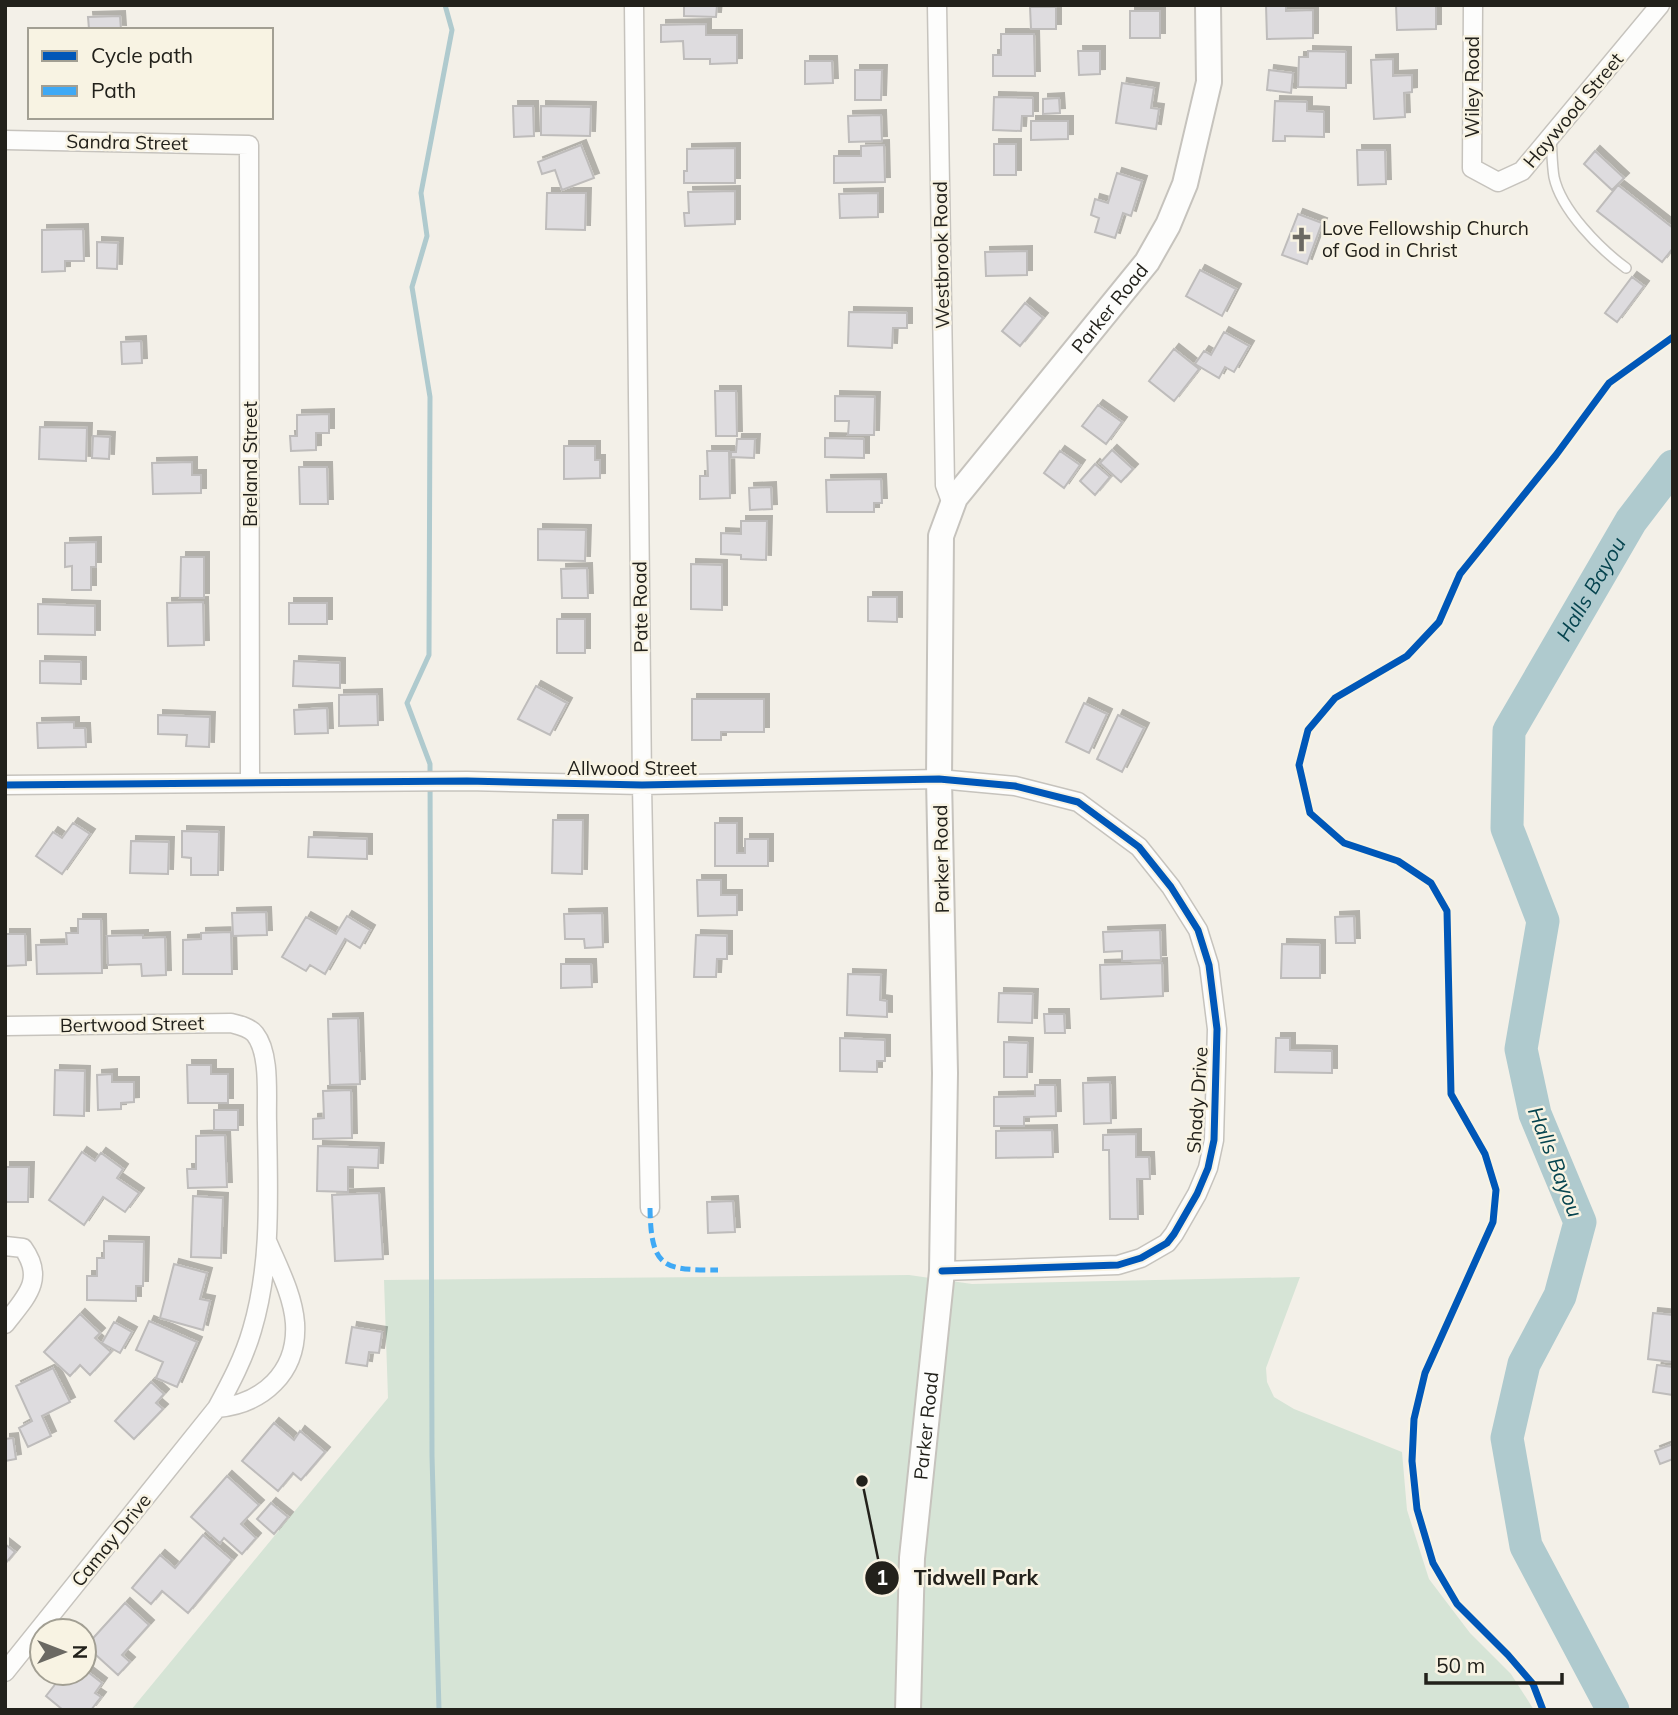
<svg xmlns="http://www.w3.org/2000/svg" width="1678" height="1715" viewBox="0 0 1678 1715" font-family="Mulish,sans-serif">
	<style>
		.green { fill: #d6e4d6 }
		.lines { fill: none; stroke-linecap: round; stroke-linejoin: round }
		.stream { stroke: #afcace; stroke-width: 5 }
		.river { stroke: #afcace; stroke-width: 33 }
		.building { fill: #dedcdf; stroke: #bebcbb; stroke-width: 2; filter: url(#shadow) }
		.lane-casing { stroke: #c6c3bd; stroke-width: 12 }
		.street-casing { stroke: #c6c3bd; stroke-width: 21 }
		.secondary-casing { stroke: #c6c3bd; stroke-width: 28 }
		.lane { stroke: #fdfdfc; stroke-width: 9 }
		.street { stroke: #fdfdfc; stroke-width: 18 }
		.secondary { stroke: #fdfdfc; stroke-width: 24 }
		.quiet { stroke: #3fa9f5; stroke-width: 5; stroke-dasharray: 10 5; stroke-linecap: butt }
		.cycleway-casing { stroke: #f8f3e3; stroke-width: 11 }
		.cycleway { stroke: #0057b8; stroke-width: 7 }
		.labels { text-anchor: middle; stroke-width: 5; stroke-linejoin: round; paint-order: stroke }
		.street-label { font-size: 19px; fill: #22211b; stroke: #f8f3e3 }
		.poi-label { font-size: 19px; fill: #22211b; stroke: #f8f3e3; text-anchor: start }
		.water-label { font-size: 21px; font-style: italic; fill: #06444f; stroke: #f8f3e3 }
		.leader { fill: none; stroke: #22211b; stroke-width: 2.5 }
		.callout-dot { fill: #22211b; stroke: #f8f3e3; stroke-width: 2.5 }
		.mark-label { font-size: 21px; text-anchor: middle; font-weight: bold; fill: #fff }
		.callout-label { font-size: 21px; text-anchor: middle; font-weight: bold; fill: #22211b; stroke: #f8f3e3; stroke-width: 5; stroke-linejoin: round; paint-order: stroke }
	</style>
	<defs>
		<filter id="shadow"><feDropShadow dx="5" dy="-5" stdDeviation="0" flood-color="#0004"/></filter>
	</defs>
	<rect width="100%" height="100%" fill="#f3f0e8"/>
	<path class="green" d="M909,1275L972,1284L1300,1277L1266,1368L1267,1382L1274,1397L1294,1409L1402,1452L1407,1510L1429,1579L1470,1633L1511,1674L1534,1710H131L388,1398L384,1280Z"/>
	<g class="lines">
		<path class="stream" d="M439,1710L432,1456L430,764L407,703L429,655L430,397L412,287L427,236L421,193L452,30L445,5"/>
		<path class="river" id="s1" d="M1613,1710L1526,1546L1507,1438L1524,1364L1560,1296L1580,1222L1535,1114L1521,1049L1543,921L1507,828L1509,731L1631,521L1673,466"/>
	</g>
	<path class="building" d="M684,5H717L716,17L684,16Z
		M1266,5H1286V11L1313,10V38L1267,39Z
		M1396,5H1436V29L1397,30Z
		M1030,7H1056V29H1031Z
		M1130,11H1160V38H1130Z
		M120,16L121,30L89,29L88,17Z
		M706,24V35H737V63L710,64V59H684L683,41L661,42V25Z
		M1001,34H1034L1035,76H993V55H1001Z
		M1078,51H1100V74L1079,75Z
		M1308,51L1346,52V88L1298,87L1299,57H1308Z
		M1393,59V76L1412,75V92L1404,93L1405,117L1374,119L1371,60Z
		M805,61H832L833,83L805,84Z
		M855,70H882L881,100H855Z
		M1269,70L1293,73L1291,93L1267,90Z
		M1122,83L1154,88L1151,108L1159,109L1156,129L1116,123Z
		M994,97L1033,98V116H1022L1021,131L993,130Z
		M1059,98L1060,113L1043,114V99Z
		M1275,101L1307,102V111L1324,112V137L1285,136V141H1273Z
		M513,106H533L534,136L514,137Z
		M541,106L591,107L590,136L541,135Z
		M881,115L882,141L849,142L848,116Z
		M1031,121H1068V139L1031,140Z
		M994,144H1016V175H994Z
		M581,145L594,178L562,190L555,170L542,174L538,162Z
		M884,145L885,182L834,183V156H861V146Z
		M735,148V183H684V171H687V149Z
		M1357,150H1385L1386,184L1358,185Z
		M1595,151L1624,178L1612,190L1584,164Z
		M1117,173L1142,181L1131,216L1123,213L1115,238L1095,232L1099,218L1091,215L1095,199L1108,203Z
		M1618,185L1673,228V248L1662,262L1597,211Z
		M735,191V224L685,226L684,213H689L688,192Z
		M547,193H586L585,230L546,229Z
		M878,193V217L840,218L839,194Z
		M1298,214L1322,223L1307,264L1282,255Z
		M83,229L84,261H65V271L42,272V230Z
		M97,242L118,243L117,269L97,268Z
		M1027,251V275L986,276L985,252Z
		M1200,270L1236,289L1222,316L1186,296Z
		M1632,277L1644,286L1617,322L1605,313Z
		M1025,303L1043,318L1020,346L1002,331Z
		M849,312L907,313V328H893L892,348L848,346Z
		M1224,332L1249,346L1234,372L1225,367L1219,378L1195,364L1204,351L1211,355Z
		M141,341L142,363L122,364L121,342Z
		M1174,349L1199,369L1174,401L1149,381Z
		M715,391H736L737,436H716Z
		M835,396L875,397L874,435H848L849,421H835Z
		M1098,405L1122,422L1106,444L1082,426Z
		M329,414V433H316V450L291,451L290,436H297V415Z
		M40,427L87,428L86,461L39,459Z
		M93,436L110,437L109,459L92,458Z
		M825,438L864,439V458L825,457Z
		M737,439H755L754,458L731,457V452H736Z
		M564,446H595V460H600V478L564,479Z
		M1112,450L1133,469L1121,482L1100,463Z
		M707,451H729L730,498L700,499V476H708Z
		M1060,451L1080,465L1064,488L1044,473Z
		M192,462V475H201V493L153,494L152,463Z
		M1095,464L1110,477L1095,495L1080,481Z
		M299,467H327L328,504H300Z
		M881,479L882,503H874V512H827L826,480Z
		M771,487L772,509L750,510L749,488Z
		M741,521H767L766,560L741,559V555L721,554V533L741,534Z
		M538,529L586,530L585,561L538,560Z
		M96,542V567H91V590H72V566L65,567V543Z
		M181,557H204V598H180Z
		M691,564L722,565V610L691,609Z
		M587,568L588,598H562L561,569Z
		M868,597H897V622L868,621Z
		M203,602L204,645L168,646L167,603Z
		M289,603H327V624H289Z
		M38,604L95,606V635L38,634Z
		M557,619H585V653H557Z
		M40,661L81,662V684L40,683Z
		M294,661L340,663V688L293,686Z
		M536,686L567,703L550,735L518,719Z
		M377,694L378,725L339,726V695Z
		M692,699H764V732H721V740H692Z
		M1084,703L1107,714L1089,753L1066,742Z
		M327,708L328,733L295,734L294,710Z
		M158,715L210,717L209,747L186,746L187,735L158,734Z
		M1118,715L1144,728L1122,772L1097,759Z
		M74,722V728H85L86,747L38,748L37,723Z
		M553,820H583L582,874L552,873Z
		M73,823L90,834L62,874L36,856L53,832L62,838Z
		M715,823H737V853H745V839H768V866H715Z
		M182,831L219,832L218,875H191V858L182,857Z
		M309,837L367,839V859L308,857Z
		M131,841L169,842L168,874L130,873Z
		M697,880H721V895H737V915L698,916Z
		M266,912L267,935L233,936L232,913Z
		M602,913L603,947L585,948L584,939H565L564,914Z
		M347,916L370,930L360,948L345,939L325,974L310,965L306,971L282,957L306,917L336,934Z
		M1354,916L1355,943H1336L1335,917Z
		M78,919H101L102,973L37,974L36,945L67,944L66,933H78Z
		M1160,930L1161,960L1122,961V951L1104,952L1103,932Z
		M231,932L232,974H183V940L201,939V933Z
		M5,934H25L26,965L5,966Z
		M143,935V938L165,937L166,975L142,976L141,964L108,965L107,936Z
		M696,935L727,936V959H717L716,977H694Z
		M1282,944L1320,945V978H1281Z
		M1162,963L1163,996L1101,999L1100,965Z
		M561,964H591L592,987L561,988Z
		M848,974L881,975L880,1000L887,1001V1017L847,1015Z
		M999,993L1033,994L1032,1023L998,1022Z
		M1044,1014H1064L1065,1033H1045Z
		M358,1018L360,1084L330,1085L328,1019Z
		M840,1038L885,1040V1061H877V1072L840,1071Z
		M1276,1038H1290V1050L1332,1051V1073L1275,1072Z
		M1004,1042L1028,1043L1027,1077H1004Z
		M187,1065H211V1074H228V1103H188Z
		M55,1070L85,1071L84,1116L54,1115Z
		M112,1074V1082H134V1102L121,1103V1109L98,1110L97,1075Z
		M1110,1082L1111,1123L1084,1124L1083,1083Z
		M1035,1085H1055L1056,1116L1024,1117V1126H994V1097L1035,1096Z
		M351,1090L352,1138L313,1139V1119L324,1118L323,1091Z
		M214,1110H238V1130H214Z
		M1052,1130L1053,1157L996,1158V1131Z
		M1136,1134V1157H1149L1150,1179H1137L1138,1219H1110L1109,1150H1103V1135Z
		M225,1135L227,1187L188,1188L187,1169H196V1136Z
		M318,1146L379,1148L378,1168L348,1167V1192L317,1191Z
		M82,1152L95,1161L101,1153L123,1169L117,1178L139,1193L125,1212L103,1197L84,1225L49,1200Z
		M5,1167H29L28,1202H5Z
		M379,1193L383,1259L335,1261L332,1195Z
		M193,1196L223,1198L221,1258L191,1257Z
		M733,1201L735,1232L708,1233L707,1202Z
		M104,1241L144,1242L143,1286H136V1301L87,1300V1276H97V1258H104Z
		M174,1264L207,1273L200,1299L210,1301L203,1330L160,1318Z
		M1653,1313L1673,1315V1362L1648,1359Z
		M80,1314L100,1333L95,1338L111,1352L90,1375L80,1365L70,1376L44,1352Z
		M149,1321L197,1342L177,1387L156,1378L163,1362L136,1350Z
		M114,1322L132,1332L120,1353L102,1343Z
		M352,1327L382,1332L379,1353L369,1352L367,1366L346,1363Z
		M1657,1365L1673,1367V1395L1653,1392Z
		M53,1368L70,1402L42,1416L51,1436L28,1447L19,1428L32,1421L16,1386Z
		M151,1382L164,1394L156,1403L163,1409L134,1439L115,1421Z
		M274,1423L294,1440L300,1431L325,1452L301,1480L293,1473L278,1491L242,1461Z
		M13,1438L16,1459L5,1461V1439Z
		M1673,1444V1459L1660,1464L1655,1451Z
		M227,1476L259,1505L241,1524L256,1538L242,1554L224,1538L220,1543L191,1517Z
		M271,1503L288,1517L274,1534L257,1519Z
		M203,1535L232,1560L188,1613L162,1591L151,1604L132,1588L160,1555L175,1568Z
		M5,1544L15,1552L5,1564Z
		M125,1603L149,1625L122,1655L130,1662L118,1675L86,1646Z
		M84,1669L102,1683L95,1693L101,1697L91,1710H63L46,1696L64,1673H84Z"/>
	<g class="lines">
		<defs>
			<path id="lane" d="M1551,138C1552,151 1552,165 1554,177C1561,210 1600,249 1626,268"/>
			<path id="street" d="M634,5L642,785L650,1208
				M937,5L945,485L952,504
				M1473,5L1472,168L1498,182L1522,171L1660,5
				M5,140L249,145L250,783
				M5,785L467,781L642,785L939,779L1015,786L1078,802L1139,847L1171,887L1198,930L1209,965L1217,1029L1214,1140L1208,1168L1197,1194L1174,1234L1167,1243L1141,1258L1118,1265L942,1271
				M5,1026L231,1023C239,1025 249,1027 255,1034C271,1054 266,1098 267,1123C268,1192 272,1263 252,1330C244,1358 230,1384 217,1408L5,1672
				M5,1246L23,1248C46,1280 25,1298 5,1324
				M217,1408C262,1404 298,1373 295,1323C293,1295 278,1267 267,1241"/>
			<g id="secondary">
				<path id="s2" d="M908,1710L912,1558L942,1271L945,1073L939,779L941,536L955,498L1147,262L1168,225L1185,184L1209,82L1208,5"/>
			</g>
		</defs>
		<use href="#lane" class="lane-casing"/>
		<use href="#street" class="street-casing"/>
		<use href="#secondary" class="secondary-casing"/>
		<use href="#lane" class="lane"/>
		<use href="#street" class="street"/>
		<use href="#secondary" class="secondary"/>
		<path class="quiet" d="M650,1208C651,1268 663,1270 718,1270"/>
		<defs>
			<path id="cycleway" d="M5,785L467,781L642,785L939,779L1015,786L1078,802L1139,847L1171,887L1198,930L1209,965L1217,1029L1214,1140L1208,1168L1197,1194L1174,1234L1167,1243L1141,1258L1118,1265L942,1271
				M1543,1710L1533,1684L1508,1655L1457,1604L1433,1563L1417,1509L1412,1461L1414,1419L1425,1373L1493,1222L1496,1190L1485,1154L1451,1094L1447,911L1431,883L1398,861L1344,843L1310,813L1299,765L1308,730L1335,698L1407,656L1439,622L1460,574L1556,455L1609,383L1673,337"/>
		</defs>
		<use href="#cycleway" class="cycleway-casing"/>
		<use href="#cycleway" class="cycleway"/>
	</g>
	<defs>
		<symbol id="church-bare" viewBox="-9 -9 18 18"><path d="M-1.2-6h2.4v3.5h3.3v2.4h-3.3V6h-2.4V-.1h-3.3v-2.4h3.3Z" fill="#6b6963" stroke="#f8f3e3" stroke-width="2.5" paint-order="stroke"/></symbol>
	</defs>
	<g fill-rule="evenodd">
		<use href="#church-bare" x="1284" y="222" width="35" height="35"/>
	</g>
	<g class="labels">
		<g class="street-label">
			<text transform="translate(1472 87) rotate(-90)" y="7">Wiley Road</text>
			<text transform="translate(1573 110) rotate(-50)" y="7">Haywood Street</text>
			<text transform="translate(127 142) rotate(1)" y="7">Sandra Street</text>
			<text transform="translate(941 255) rotate(-91)" y="7">Westbrook Road</text>
			<text dy="7" stroke="none"><textPath href="#s2" startOffset="1461">Parker Road</textPath></text>
			<text transform="translate(250 464) rotate(-90)" y="7">Breland Street</text>
			<text transform="translate(640 607) rotate(-91)" y="7">Pate Road</text>
			<text x="632" y="775">Allwood Street</text>
			<text transform="translate(941 859) rotate(-91)" y="7">Parker Road</text>
			<text transform="translate(132 1024) rotate(-1)" y="7">Bertwood Street</text>
			<text transform="translate(1197 1100) rotate(-86)" y="7">Shady Drive</text>
			<text dy="7" stroke="none"><textPath href="#s2" startOffset="285">Parker Road</textPath></text>
			<text transform="translate(111 1540) rotate(-51)" y="7">Camay Drive</text>
		</g>
		<g class="poi-label">
			<text x="1322" y="235">Love Fellowship Church<tspan x="1322" dy="22">of God in Christ</tspan></text>
		</g>
		<g class="water-label">
			<text dy="7" stroke="none"><textPath href="#s1" startOffset="1199">Halls Bayou</textPath></text>
			<text transform="translate(1555 1162) rotate(69)" y="7">Halls Bayou</text>
		</g>
	</g>
	<path class="leader" d="M862 1481L882 1578"/>
	<g class="callout-dot">
		<circle cx="862" cy="1481" r="7"/>
		<circle cx="882" cy="1578" r="18"/>
	</g>
	<g class="mark-label">
		<text x="882" y="1585">1</text>
	</g>
	<g class="callout-label">
		<text x="976" y="1585">Tidwell Park</text>
	</g>
	<rect width="1678" height="1715" fill="none" stroke="#22211b" stroke-width="14"/>
	<rect x="28" y="28" width="245" height="91" fill="#f8f3e3" stroke="#a29f93" stroke-width="2"/>
	<rect x="42" y="51" width="35" height="10" fill="#0057b8" stroke="#a29f93" stroke-width="2"/>
	<text x="91" y="63" font-size="21" fill="#22211b">Cycle path</text>
	<rect x="42" y="86" width="35" height="10" fill="#3fa9f5" stroke="#a29f93" stroke-width="2"/>
	<text x="91" y="98" font-size="21" fill="#22211b">Path</text>
	<g transform="translate(63 1652) rotate(90)"><circle r="33" fill="#f8f3e3" stroke="#a29f93" stroke-width="2"/>
	<path d="M0-5L12 26L0 18L-12 26Z" fill="#6b6963"/>
	<text y="-10" font-size="19" font-weight="bold" text-anchor="middle" fill="#22211b">N</text>
	</g>
	<path d="M1426 1673v10h136v-10" fill="none" stroke="#22211b" stroke-width="3.5"/>
	<text x="1436" y="1673" font-size="21" fill="#22211b" stroke="#f8f3e3" stroke-width="5" paint-order="stroke">50 m</text>
</svg>
